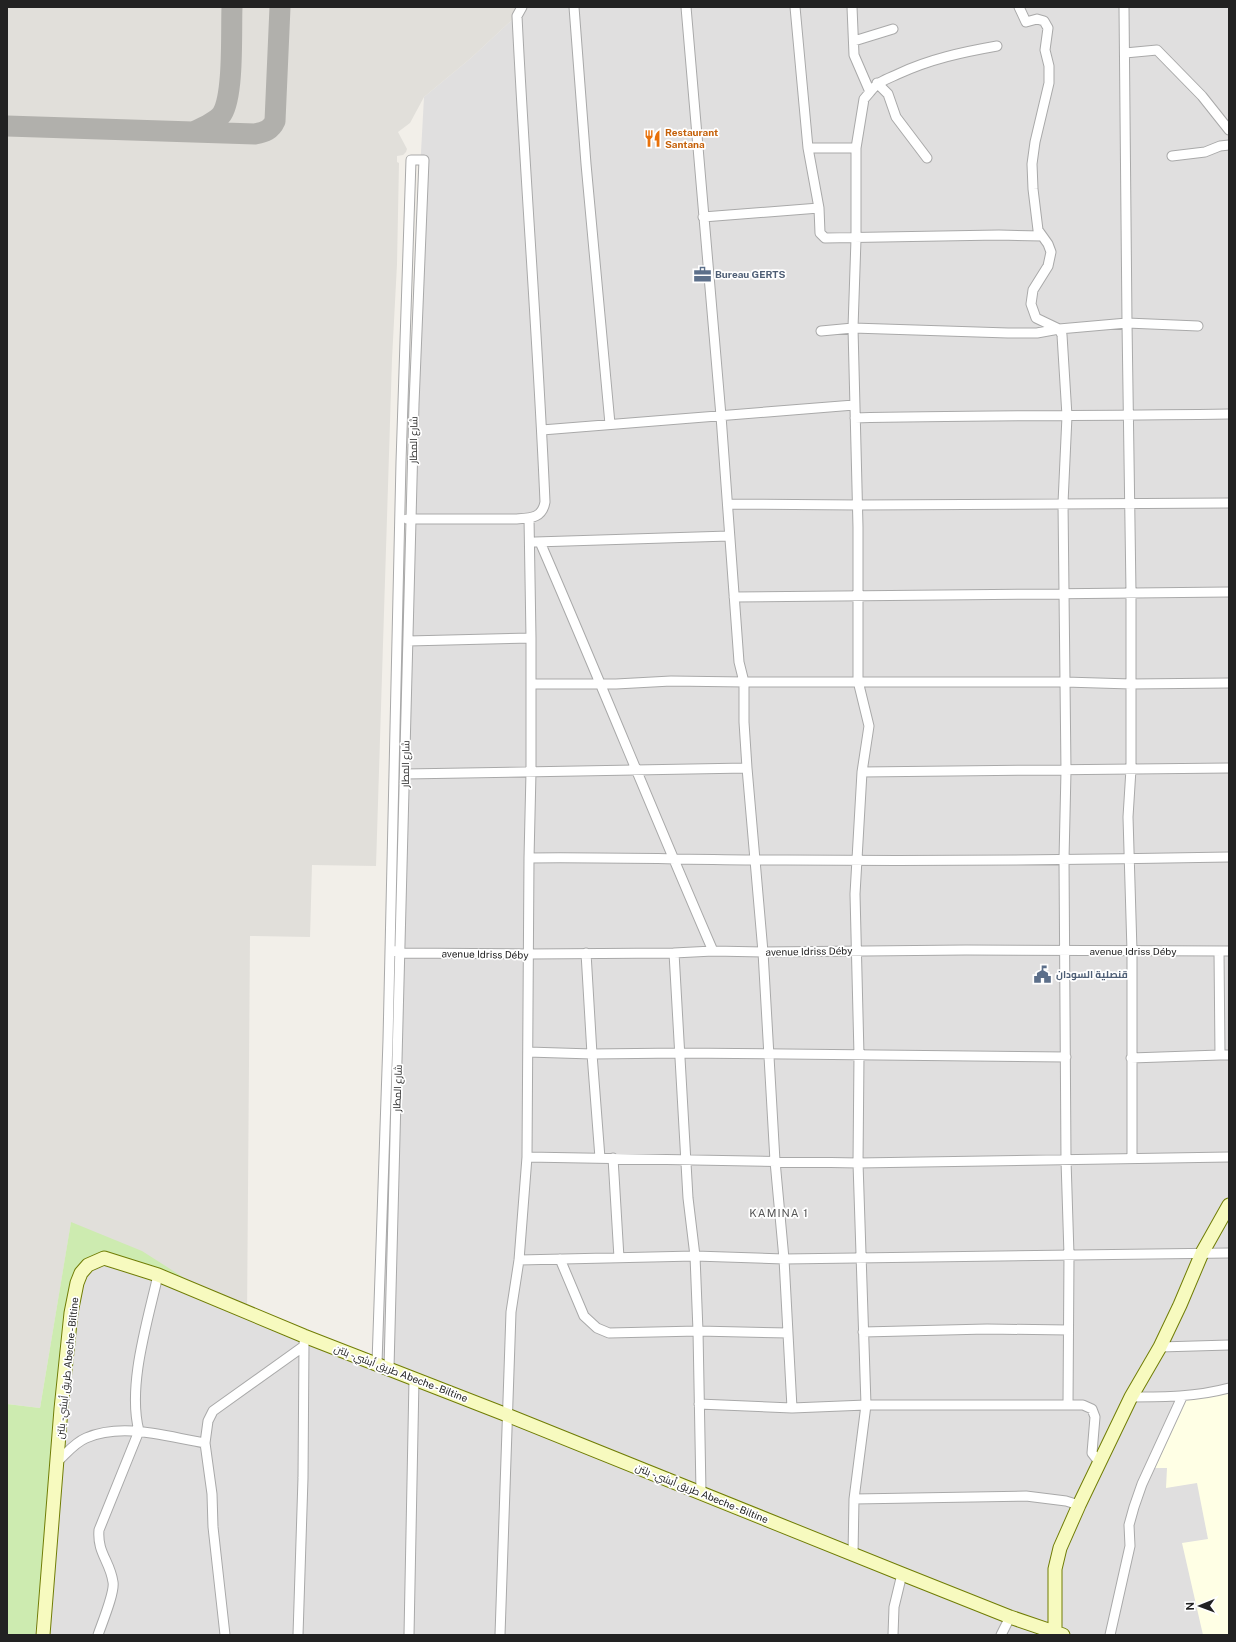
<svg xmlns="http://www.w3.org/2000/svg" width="1236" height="1642" viewBox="0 0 1236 1642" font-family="'Public Sans',Cairo,sans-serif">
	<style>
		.residential { fill: #e0dfdf }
		.education { fill: #ffffe5 }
		.airport { fill: #e1dfda }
		.grass { fill: #cdebb0 }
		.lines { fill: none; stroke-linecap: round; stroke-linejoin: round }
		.taxiway { stroke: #b1b0ac; stroke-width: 21 }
		.street-casing { stroke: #a9a9a9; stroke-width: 11 }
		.secondary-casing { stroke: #707d05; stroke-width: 15 }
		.street { stroke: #fff; stroke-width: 9 }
		.secondary { stroke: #f7fabf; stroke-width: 13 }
		.labels { text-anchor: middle; stroke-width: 3.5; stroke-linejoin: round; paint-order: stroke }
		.food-label { font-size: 10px; font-weight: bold; fill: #c56008; stroke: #fff; text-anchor: start }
		.service-label { font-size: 10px; font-weight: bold; fill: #4e5e75; stroke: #fff; text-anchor: start }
		.street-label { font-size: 10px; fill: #222; stroke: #fff }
		.neighbourhood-label { font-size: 11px; letter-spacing: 1px; fill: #555; stroke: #fff }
	</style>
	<rect width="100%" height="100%" fill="#f2efe9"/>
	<path class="residential" d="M526,7H1229V1635H35L47,1521L76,1287L92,1262H108L376,1365L417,462L419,189L424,97L471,58Z"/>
	<path class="education" d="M1229,1394V1635H1203L1182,1543L1208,1539L1197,1483L1166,1488L1167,1468H1155L1188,1397Z"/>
	<path class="airport" d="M7,7H526L471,58L424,97L410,123L398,132L407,149L406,152L403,155L397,156V162L399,163L397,264L392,359L376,866L312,865L310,937L250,936L247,1318L71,1223L40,1408L7,1404Z"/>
	<path class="grass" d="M71,1222L142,1251L247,1318L108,1262H92L76,1287L47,1521L35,1635H7V1404L40,1408Z"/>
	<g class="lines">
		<path class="taxiway" d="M7,126L255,134C265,132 271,130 275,121L280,7
			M193,132C202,128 216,122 222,114C234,95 231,31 232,7"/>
		<defs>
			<path id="street" d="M574,7L586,164L610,424
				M686,7L721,416L739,662L744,682V722L747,768L763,952L775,1161L784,1259L792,1408
				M795,7L808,148L819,208L820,233L825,238L999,235L1042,236
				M852,7L854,55L870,92L864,99L856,148V239L853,328L858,527V681L869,726L862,772L855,894L859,1055L858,1163L866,1405L854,1499L853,1554
				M1019,7L1026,22L1037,19L1044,21L1048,28L1045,50L1049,66V83L1035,142L1032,164L1033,189L1038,230L1048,244L1051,252L1048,266L1033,290L1031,304L1036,318L1059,329L1062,335L1067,416L1063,503L1066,771L1064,859L1066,1160L1069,1255L1068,1405
				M1124,7L1127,323L1131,592V769L1128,817L1132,951V1158
				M854,41L893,29
				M1125,53L1157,50L1202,96L1229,130
				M877,83L888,94L896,117L927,158
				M870,92C877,82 887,79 898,74C930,59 963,52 997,46
				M808,148H856
				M1172,156L1205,152L1220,146L1229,145
				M703,217L819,208
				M821,331L853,328L1008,333H1037L1059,329L1127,323L1198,326
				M855,418C979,415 1104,416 1229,414
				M542,430L854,405
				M728,504L858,505L1229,503
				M407,519H515C530,518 542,519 545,502C538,340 525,178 517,16L522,7
				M535,542L729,536
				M540,542C599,678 654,815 713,951
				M734,597L1229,592
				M408,641L531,638
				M531,684H616L671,681L744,682H1065L1131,684L1229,683
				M862,772L1229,768
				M405,774L747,768
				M529,858C614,857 700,860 786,860C933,861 1081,860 1229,857
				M395,951L400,953L529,954L674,953L713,951L763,952L966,950L1229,951
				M1219,951L1220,1055H1229
				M586,953L592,1054L600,1158
				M674,953L688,1198L695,1256L698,1331L701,1492
				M528,1052L592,1054L680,1053L1066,1057
				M1131,1058L1220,1055
				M527,1157L858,1163L1229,1157
				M613,1158L619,1258
				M560,1259L584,1316L597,1328L609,1333L698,1331L788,1333
				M519,1260L695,1256L784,1259L1229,1253
				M863,1332L987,1329L1068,1330
				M1160,1347L1229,1345
				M377,1363L388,1040L401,462L411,160H424L414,404L389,1368
				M1131,1397C1164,1397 1196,1397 1229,1388
				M699,1404L792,1408L866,1405H1083L1092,1409L1095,1417L1092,1453L1099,1462
				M57,1462C66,1454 74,1443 86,1438C124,1422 167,1437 205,1443
				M854,1499L1026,1496L1066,1501L1079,1505
				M98,1635C102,1623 115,1592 113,1582C110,1561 97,1553 99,1530L139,1431C127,1386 148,1320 158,1275
				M225,1635L213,1527L212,1494L205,1443L208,1421L213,1411L304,1346
				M298,1635L303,1478L304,1343
				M409,1635L414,1379
				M500,1635L511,1312L519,1260L527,1157L529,858L531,772V638L529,518
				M893,1635L894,1607L902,1574
				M1001,1635L1010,1617
				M1110,1635L1130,1546L1129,1525L1134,1507L1142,1484L1182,1397"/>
			<path id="secondary" d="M1055,1632V1569L1060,1548L1079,1505L1131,1397L1160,1347L1180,1305L1202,1253L1229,1205
				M43,1635L61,1409L71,1313L77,1283L81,1273L88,1265L104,1258L158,1275L304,1336L507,1415L902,1574L1010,1617L1063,1635"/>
		</defs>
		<use href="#street" class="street-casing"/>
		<use href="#secondary" class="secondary-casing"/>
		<use href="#street" class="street"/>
		<use href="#secondary" class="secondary"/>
	</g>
	<defs>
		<symbol id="restaurant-bare" viewBox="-9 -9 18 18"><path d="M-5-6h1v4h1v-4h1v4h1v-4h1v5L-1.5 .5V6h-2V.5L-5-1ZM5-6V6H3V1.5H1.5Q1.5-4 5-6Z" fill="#e8710a" stroke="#fff" stroke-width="2.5" paint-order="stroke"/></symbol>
		<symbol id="office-bare" viewBox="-9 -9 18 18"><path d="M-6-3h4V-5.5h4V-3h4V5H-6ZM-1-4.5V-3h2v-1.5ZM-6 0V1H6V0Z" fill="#5c6f8a" stroke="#fff" stroke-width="2.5" paint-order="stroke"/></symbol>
		<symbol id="civic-bare" viewBox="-9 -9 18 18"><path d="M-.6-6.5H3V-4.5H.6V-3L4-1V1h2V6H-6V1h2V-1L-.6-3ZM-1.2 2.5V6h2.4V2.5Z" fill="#5c6f8a" stroke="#fff" stroke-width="2.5" paint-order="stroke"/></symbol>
	</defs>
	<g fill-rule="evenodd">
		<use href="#restaurant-bare" x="640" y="126" width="25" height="25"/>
		<use href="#office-bare" x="690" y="262" width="25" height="25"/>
		<use href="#civic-bare" x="1030" y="962" width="25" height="25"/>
	</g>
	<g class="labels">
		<g class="food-label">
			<text x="665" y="136">Restaurant<tspan x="665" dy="12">Santana</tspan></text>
		</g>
		<g class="service-label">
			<text x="715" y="278">Bureau GERTS</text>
			<text x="1056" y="978">قنصلية السودان</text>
		</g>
		<g class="street-label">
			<text transform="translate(413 440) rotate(-89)" y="4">شارع المطار</text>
			<text transform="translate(405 764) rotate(-89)" y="4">شارع المطار</text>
			<text transform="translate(809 951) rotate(-1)" y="4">avenue Idriss Déby</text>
			<text x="1133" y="955">avenue Idriss Déby</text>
			<text transform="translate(485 954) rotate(1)" y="4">avenue Idriss Déby</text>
			<text transform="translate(397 1088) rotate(-88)" y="4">شارع المطار</text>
			<text transform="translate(67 1368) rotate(-84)" y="4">طريق أبشي - بلتن Abeche - Biltine</text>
			<text transform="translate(401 1373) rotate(21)" y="4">طريق أبشي - بلتن Abeche - Biltine</text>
			<text transform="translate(702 1493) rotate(22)" y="4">طريق أبشي - بلتن Abeche - Biltine</text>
		</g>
		<g class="neighbourhood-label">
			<text x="779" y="1217">KAMINA 1</text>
		</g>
	</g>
	<rect width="1236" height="1642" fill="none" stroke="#222222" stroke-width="16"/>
	<g transform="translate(1200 1606) rotate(269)" stroke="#ffffff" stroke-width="3" paint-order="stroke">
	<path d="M0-3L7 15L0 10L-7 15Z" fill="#222222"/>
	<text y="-6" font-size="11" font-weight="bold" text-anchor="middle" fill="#222222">N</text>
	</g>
</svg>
